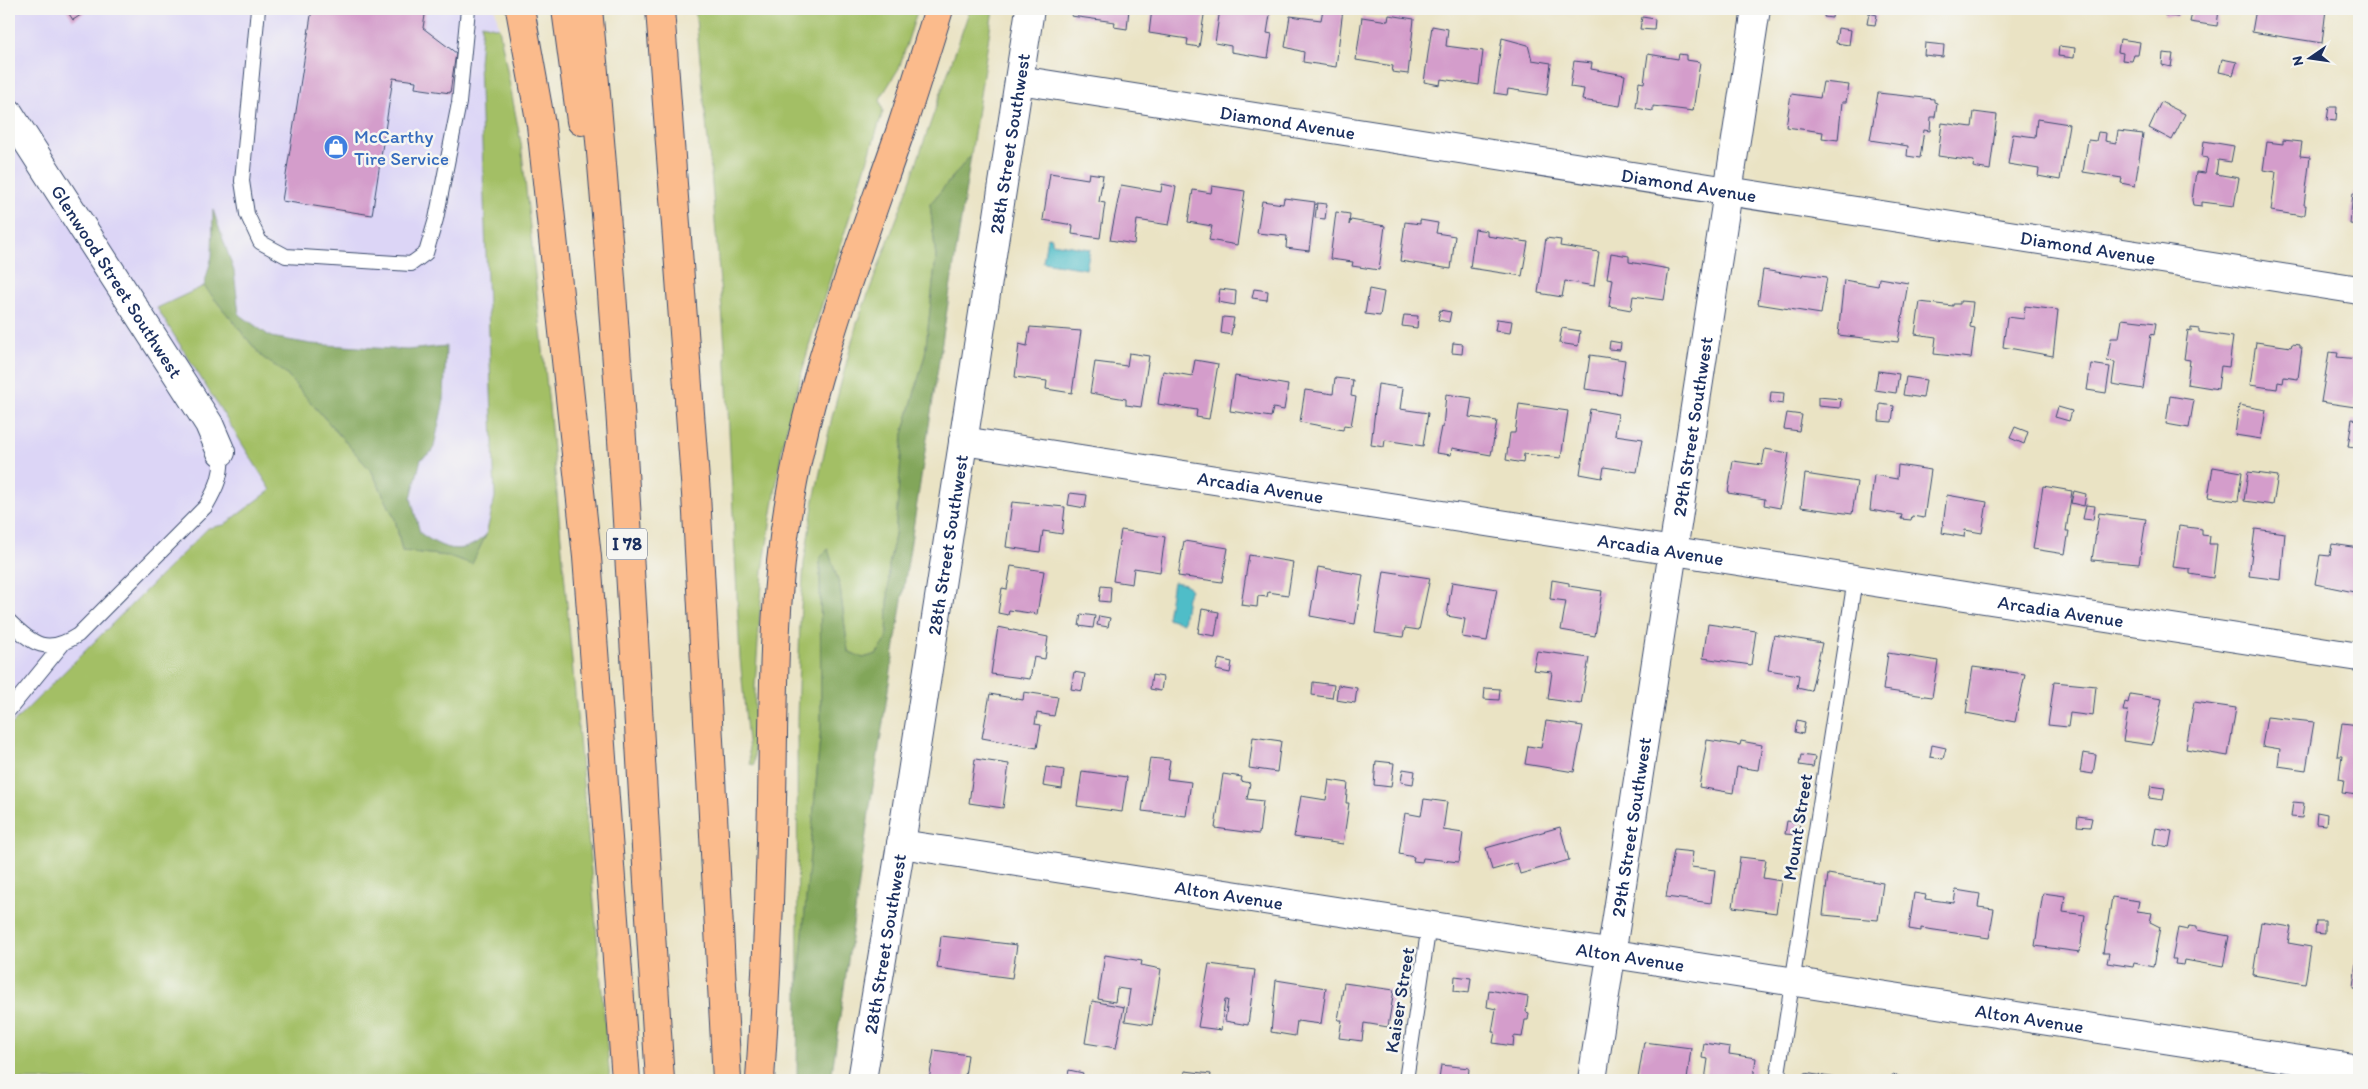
<svg xmlns="http://www.w3.org/2000/svg" width="2368" height="1089" viewBox="0 0 2368 1089" font-family="Itim,sans-serif">
	<style>
		.built { fill: #dcd5f6 }
		.green { fill: #a3bf65; stroke: #5f7762 }
		.forest { fill: #82a65a; stroke: #4e6a5c }
		.water { fill: #50bdc8; stroke: #367693 }
		.building { fill: #d49dcb }
		.lines { fill: none; stroke-linecap: round; stroke-linejoin: round }
		.lane-casing { stroke: #3a4a6d; stroke-width: 16 }
		.street-casing { stroke: #3a4a6d; stroke-width: 30 }
		.highway-casing { stroke: #3a4a6d; stroke-width: 30 }
		.lane { stroke: #fff; stroke-width: 14 }
		.street { stroke: #fff; stroke-width: 28 }
		.highway { stroke: #fbbb8c; stroke-width: 28 }
		.labels { text-anchor: middle; stroke-width: 5; stroke-linejoin: round; paint-order: stroke }
		.shield { fill: #f6f6f2; stroke: #5d6b8a; stroke-width: 1 }
		.shield-label { font-size: 18px; font-weight: bold; fill: #1b2f5e }
		.street-label { font-size: 19px; fill: #1b2f5e; stroke: #f6f6f2 }
		.shop-label { font-size: 19px; fill: #366cbe; stroke: #f6f6f2; text-anchor: start }
	</style>
	<rect width="100%" height="100%" fill="#f6f6f2"/>
	<filter id="ink" filterUnits="userSpaceOnUse"><feTurbulence type="fractalNoise" baseFrequency=".02" numOctaves="2"/><feDisplacementMap in="SourceGraphic" scale="10" xChannelSelector="R" yChannelSelector="G"/><feConvolveMatrix kernelMatrix="1 2 1 2 8 2 1 2 1" color-interpolation-filters="sRGB"/></filter>
	<filter id="wash" filterUnits="userSpaceOnUse"><feTurbulence type="fractalNoise" baseFrequency=".0096" numOctaves="4" result="noise"/><feDisplacementMap in="SourceGraphic" scale="20" xChannelSelector="R" yChannelSelector="G"/><feGaussianBlur stdDeviation="1.12" result="paint"/><feColorMatrix in="noise" values="0 0 0 0 0 0 0 0 0 0 0 0 0 0 0 0 0 1.4 0 .05"/><feComposite in="paint" operator="in"/></filter>
	<g filter="url(#wash)">
		<rect width="100%" height="100%" fill="#eae3c4"/>
		<path class="built" d="M9,9H495L499,28L483,24L479,63L495,497L486,535L9,1080Z"/>
		<path class="green" d="M695,9H918L899,68L880,99L883,111L811,339L783,442L763,570L755,686L754,765L750,764L740,658L725,346L711,172Z
			M970,9H993L971,155L930,204L936,257L925,355L903,434L895,535L889,565L887,640L877,654L863,658L848,651L840,587L828,550L820,558L821,726L798,992L797,719L800,622L804,563L814,500L832,417L857,323L903,202Z
			M482,24L499,28L521,143L549,406L610,1080H9V727L208,528L224,525L271,490L157,308L204,286L262,357L284,372L372,472L395,519L402,551L448,556L472,563L486,535L495,497L479,63Z"/>
		<path class="forest" d="M971,155L870,806L831,1080H797L798,992L821,726L820,558L828,549L840,587L848,651L863,658L877,654L887,639L889,565L895,535L903,434L925,355L936,257L930,204Z
			M213,210L234,271L239,314L271,337L311,344L407,350L446,346L444,400L433,451L421,459L411,498L420,533C444,550 462,557 486,535L472,564L448,556L402,551L395,519L372,472L284,372L262,357L204,286L212,256Z"/>
		<path class="water" d="M1047,237L1052,238V243L1090,249L1086,269L1043,262Z
			M1173,582L1186,584L1191,590L1187,597L1183,623L1167,618Z"/>
		<g id="blocks">
			<path class="building" d="M66,9H90L73,20Z
				M312,9H426L423,28L456,53L450,93L415,88L416,81L393,78L372,215L282,201Z
				M1073,9H1129L1127,29L1114,27L1115,22L1071,16Z
				M1152,9H1205L1199,47L1187,45L1188,39L1149,33Z
				M1220,9H1271L1267,33L1272,34L1268,58L1231,52V46L1215,43Z
				M1323,9H1343L1336,67L1303,62L1304,52L1285,47L1290,16L1321,20Z
				M1825,9H1833L1832,18L1824,17Z
				M2165,9H2179L2178,17L2164,15Z
				M2193,9H2219L2217,26L2190,22Z
				M2256,9H2326L2322,43L2252,32Z
				M1869,13L1877,15L1875,25L1867,24Z
				M1389,15L1414,19L1408,74L1392,72L1393,66L1356,60L1362,17L1388,21Z
				M1642,17L1655,19L1654,30L1640,29Z
				M1432,26L1448,29L1446,46L1483,51L1479,85L1441,79L1440,85L1424,82Z
				M1838,28L1851,30L1849,45L1836,43Z
				M1502,38L1528,45L1532,60L1551,63L1547,95L1508,89L1507,95L1494,93Z
				M2120,39L2140,42L2138,55H2134L2132,61L2122,60L2123,53L2118,52Z
				M1925,43L1944,45L1943,57L1924,55Z
				M2059,46L2075,48L2074,58L2058,56Z
				M2163,53L2173,54L2171,67L2162,65Z
				M1648,54L1678,59L1679,54L1686,55V60L1700,62L1693,111L1653,106V111L1636,108L1639,82L1644,83Z
				M2222,59L2237,62L2233,75L2219,72Z
				M1574,61L1592,63L1591,69L1625,75L1620,106L1582,100L1584,89L1570,87Z
				M1823,82L1849,85L1846,102H1842L1838,140L1822,138L1823,132L1786,127L1791,94L1820,98Z
				M1878,93L1934,99V102L1937,103L1935,117H1931L1930,131L1924,130L1920,158L1907,156L1908,146L1870,140Z
				M2161,102L2185,114L2172,140L2149,128Z
				M2329,107H2337L2336,121L2327,120Z
				M1974,112L1997,115L1990,170L1973,167L1974,161L1938,156L1942,123L1972,127Z
				M2037,119L2069,124L2060,180L2038,176L2039,169L2008,164L2013,134L2035,137Z
				M2118,131L2143,134L2135,186L2121,183L2122,178L2083,172L2088,140L2096,141L2098,132L2106,133L2105,141L2116,143Z
				M2283,140L2302,142L2300,156L2310,157L2304,205H2306L2305,214L2302,216L2271,211L2276,172L2263,170L2267,142L2283,144Z
				M2204,141L2234,146L2231,162L2218,160L2216,174L2239,178L2234,206L2202,202V206L2193,205L2192,200L2196,172L2205,173L2208,158L2202,157Z
				M1050,173L1088,179L1089,173L1103,175L1099,202L1105,203L1100,238L1072,234L1073,225L1043,220Z
				M1162,184L1176,187L1169,225L1137,220L1134,244L1110,240L1121,185L1161,192Z
				M1212,186L1245,191L1237,245L1209,240L1212,226L1188,222L1193,190L1211,193Z
				M2353,193L2359,194V225L2350,224Z
				M1284,198L1315,202L1309,251L1286,248L1287,236L1257,233L1262,201L1283,204Z
				M1317,203L1327,204L1325,219L1315,218Z
				M1336,212L1350,214L1349,225L1351,220L1385,226L1379,270L1352,266L1353,262L1330,259Z
				M1420,220L1438,223L1436,233L1455,236L1451,269L1400,261L1405,222L1420,224Z
				M1475,229L1487,231V236L1528,242L1522,276L1470,268Z
				M1546,238L1561,240L1560,246L1599,252L1594,286L1565,281L1562,297L1538,293Z
				M1611,253L1629,256V262L1669,269L1664,300L1633,296L1631,310L1609,306L1613,279L1607,278Z
				M1763,270L1802,276L1803,274L1827,277L1821,314L1758,304Z
				M1879,278L1908,283L1898,342L1838,335L1844,280L1878,286Z
				M1220,289L1236,291L1235,305L1218,302Z
				M1254,289L1268,291L1267,300L1252,298Z
				M1369,289L1384,292L1380,316L1365,314Z
				M1960,301L1973,302L1970,327L1975,328L1971,358L1934,354L1936,337L1915,334L1920,302L1953,306V304H1960Z
				M2025,306L2058,310L2053,356L2003,347L2007,317L2024,319Z
				M1440,310L1451,312L1449,322L1438,320Z
				M1404,315L1418,316L1417,328L1402,326Z
				M1223,317L1234,318L1231,335L1221,333Z
				M1497,319L1512,321L1510,333L1495,331Z
				M2122,319L2156,323L2154,335L2151,334L2143,389L2112,384L2115,362L2107,361L2111,338H2119Z
				M1030,327L1081,331L1072,393L1046,389L1047,381L1015,377L1019,344L1027,346Z
				M1562,328L1580,331L1578,346L1559,343Z
				M2191,328L2199,329V332L2233,337L2229,367L2221,366L2218,389L2187,384L2190,360L2184,359L2188,330L2191,331Z
				M1610,341L1621,343L1620,350L1609,349Z
				M2256,342L2291,347L2292,344L2300,345V348H2302L2298,379L2284,377L2283,383L2278,382L2277,389L2250,385Z
				M1453,343L1463,344L1462,354L1452,353Z
				M2329,352L2338,353L2337,357L2359,359V390H2356L2355,407L2321,402Z
				M1129,353L1149,356L1141,407L1126,405V399L1090,393L1095,362L1127,366Z
				M1590,355L1625,360L1620,394L1585,389Z
				M1195,360L1218,364L1209,419L1196,417L1197,410L1158,404L1163,371L1192,376Z
				M2091,364L2110,367L2106,393L2087,390Z
				M1878,371L1899,374L1896,393L1875,390Z
				M1235,376L1288,385L1284,410L1273,408L1271,417L1230,411Z
				M1906,377L1926,380L1923,398L1903,395Z
				M1335,378L1353,380L1351,396L1356,397L1351,426L1344,425L1343,430L1300,422L1305,390L1333,394Z
				M1378,384L1403,388L1400,409L1428,413L1423,446L1385,440L1384,447L1371,445Z
				M1771,392L1784,393L1783,404L1770,402Z
				M1446,394L1472,398L1469,417L1497,421L1491,455L1452,448L1451,455L1436,453L1441,427L1443,428Z
				M2170,396L2194,400L2189,428L2166,424Z
				M1818,397L1841,399L1840,408L1818,406Z
				M1519,404L1568,411L1561,458L1524,454L1523,463L1506,460L1510,433H1515Z
				M1880,404L1894,406L1892,422L1879,421Z
				M2239,405L2266,410L2261,439L2235,435Z
				M2058,407L2072,411L2069,421L2055,417Z
				M1590,409L1618,414L1615,435L1643,439L1637,472L1604,467L1602,478L1580,474Z
				M1787,413L1802,415L1799,431L1784,429Z
				M2352,419L2359,420V457L2355,456L2356,448L2348,447Z
				M2015,427L2028,432L2024,444L2010,438Z
				M1765,449L1789,453L1780,508L1764,505L1765,499L1728,493L1733,461L1762,465Z
				M1898,465L1931,470L1924,518L1912,516L1911,520L1901,519L1902,515L1870,510L1874,475L1897,479Z
				M2213,467L2242,472L2238,501L2208,497Z
				M2248,472L2278,476L2273,505L2244,501Z
				M1805,474L1857,482L1852,514L1801,507Z
				M2043,486L2072,491L2066,531H2069L2065,554L2033,549Z
				M2074,491L2086,494L2084,506L2071,503Z
				M1070,493L1087,495L1085,508L1068,505Z
				M1947,495L1987,502L1982,533L1965,530L1964,537L1942,533Z
				M1012,502L1065,507L1062,534L1043,531L1040,552L1006,547Z
				M2086,505L2095,506L2093,520L2083,519Z
				M2099,513L2146,519L2139,564L2092,560Z
				M2179,526L2202,529V535L2210,536L2209,544H2217L2213,578L2190,574V569L2173,567Z
				M2255,529L2285,533L2281,580L2249,576Z
				M1121,530L1165,537L1160,572L1134,568L1132,584L1113,581Z
				M1184,541L1228,548L1222,582L1178,576Z
				M2332,544L2359,548V593L2315,584L2320,555L2330,556Z
				M1249,555L1293,562L1288,595L1268,592L1267,597L1258,596L1257,607L1241,605Z
				M1011,566L1044,571L1037,614L1009,610L1008,615L998,613L1002,588L1007,589Z
				M1318,567L1363,575L1355,624L1310,616Z
				M1384,571L1430,578L1419,630L1405,628L1403,637L1375,633Z
				M1552,580L1569,583V586L1602,591L1595,636L1561,630L1566,601L1550,599Z
				M1452,582L1497,589L1487,641L1462,637L1465,619L1447,616Z
				M1101,586L1111,587L1110,602L1099,601Z
				M1202,609L1219,612L1215,636L1198,633Z
				M1081,614L1095,616L1093,628L1079,626Z
				M1099,616L1110,618L1108,627L1097,625Z
				M1708,624L1756,631L1751,665L1703,658Z
				M998,627L1048,637L1045,659L1034,657L1030,679L991,674Z
				M1774,635L1822,643L1811,691L1797,688L1799,675L1768,670Z
				M1537,651L1589,658L1581,704L1548,699L1552,672L1533,670Z
				M1888,653L1938,661L1932,697L1883,690Z
				M1219,659L1232,662L1230,673L1216,670Z
				M1973,667L2025,674L2015,722L1966,713Z
				M1074,672L1085,674L1082,691L1071,689Z
				M1152,675L1163,677L1161,691L1150,689Z
				M1313,682L1334,685L1332,698L1312,695Z
				M2054,682L2096,686L2093,716L2070,713L2068,727L2048,725Z
				M1338,685L1357,688L1355,703L1336,700Z
				M1485,688L1500,689L1499,700L1484,699Z
				M1024,692L1058,697L1054,716L1037,713L1035,724L1041,725L1037,748L982,738L990,694L1023,700Z
				M2130,694L2162,699L2152,745L2123,741L2128,711H2123L2125,702L2128,703Z
				M2194,702L2236,708L2228,756L2186,749Z
				M2267,717L2314,722L2306,770L2278,766L2280,749L2262,746Z
				M1797,720L1805,722L1803,734L1795,732Z
				M1546,721L1583,726L1574,772L1525,764L1528,746L1541,748Z
				M2342,723L2359,725V795L2342,793L2344,780L2339,779L2342,756H2337Z
				M1253,737L1281,741L1277,772L1249,768Z
				M1707,740L1740,745L1741,741L1762,745L1758,770L1737,767L1733,793L1699,787Z
				M1932,745L1946,748L1943,759L1930,757Z
				M2083,753L2096,755L2093,774L2080,772Z
				M1801,755L1815,757L1813,767L1799,765Z
				M1150,758L1170,760L1167,779L1191,782L1186,816L1142,811Z
				M975,759L1009,764L1003,808L969,803Z
				M1376,761L1394,763L1391,787L1374,785Z
				M1046,767L1064,770L1062,789L1043,786Z
				M1403,769L1415,771L1413,784L1401,782Z
				M1082,771L1127,777L1122,812L1077,806Z
				M1223,774L1242,777L1241,781L1250,783L1247,799L1263,801L1259,834L1215,828Z
				M1329,780L1348,783L1346,803H1349L1343,844L1294,837L1301,796L1326,800Z
				M2151,786L2165,788L2163,800L2149,798Z
				M1424,799L1447,802L1443,830L1463,833L1459,862L1423,858L1422,862L1413,861L1414,857L1399,854L1405,813L1421,816Z
				M2293,802L2304,803L2302,818L2291,817Z
				M2317,812L2327,814L2326,825L2316,824Z
				M2078,816L2092,818L2090,827L2077,826Z
				M1787,821L1800,823L1798,835L1785,834Z
				M1560,827L1569,860L1520,874L1517,863L1492,870L1486,848Z
				M2156,828L2172,831L2169,847L2153,844Z
				M1674,850L1693,852L1691,867L1715,870L1711,903L1666,897Z
				M1740,857L1766,860L1763,878L1781,881L1776,913L1733,907Z
				M1828,874L1883,883L1878,920L1823,915Z
				M1956,890L1980,894L1978,907L1994,909L1989,938L1921,928V931L1909,929L1914,893L1926,895L1925,899L1954,903Z
				M2043,893L2065,896L2063,912L2085,915L2080,952L2035,946Z
				M2112,897L2139,901L2137,911L2152,913L2150,922L2160,927L2153,967L2134,963L2133,967L2107,963L2109,953H2103Z
				M2316,921H2325V934L2315,933Z
				M2261,922L2291,927L2288,943L2311,947L2305,984L2253,975Z
				M2189,926L2197,927V930L2229,936L2223,967L2185,960L2184,965L2175,964L2176,959H2172L2178,928L2188,930Z
				M941,936L1017,945L1012,978L937,968Z
				M2358,944H2359V989L2353,988Z
				M1105,955L1142,961L1141,965L1161,969L1152,1025L1125,1021L1130,990L1117,988L1115,1002L1098,999Z
				M1209,964L1255,970L1248,1025L1225,1021L1228,1000H1225L1221,1030L1198,1027Z
				M1455,976L1471,978L1469,993L1454,991Z
				M1276,980L1326,988L1321,1024L1297,1021L1295,1036L1271,1032Z
				M1344,983L1394,990L1388,1027L1364,1023L1362,1041L1339,1038L1342,1020H1338Z
				M1489,990L1528,997L1526,1012L1529,1013L1528,1020H1525L1522,1037L1514,1036L1513,1046L1493,1043L1495,1032H1492L1496,1009L1487,1007Z
				M1092,1001L1124,1007L1116,1048L1085,1043Z
				M1644,1042L1691,1048L1687,1080L1638,1078Z
				M1704,1043L1730,1047L1729,1054L1756,1058L1753,1080H1705L1708,1059L1702,1058Z
				M934,1050L968,1055L965,1076L982,1080H929Z
				M1441,1065L1469,1068L1468,1080H1439Z
				M1069,1070L1083,1073L1081,1080H1067Z
				M1185,1071L1211,1074L1210,1080H1184Z
				M1804,1073L1844,1079V1080H1803Z
				M1892,1075L1908,1078L1907,1080H1892Z"/>
		</g>
	</g>
	<g filter="url(#ink)">
		<use href="#blocks" fill-opacity="0" stroke="#3a4a6d" stroke-width="1"/>
		<g class="lines">
			<defs>
				<path id="lane" d="M258,9L242,181L247,214L260,242L286,256L411,264L426,253L436,219L459,103L468,9
					M9,621C33,645 47,655 78,635L206,506C217,487 223,474 221,452
					M9,710L62,645
					M1406,1080L1429,925
					M1777,1080L1855,579"/>
				<g id="street">
					<path id="s1" d="M1019,80L2359,290"/>
					<path id="s2" d="M9,113L209,424L221,452"/>
					<path id="s3" d="M963,441L2359,657"/>
					<path id="s4" d="M901,844L2359,1069"/>
					<path id="s5" d="M862,1080L901,844L1030,9"/>
					<path id="s6" d="M1592,1080L1756,9"/>
				</g>
				<path id="highway" d="M520,9L541,125L587,557L626,1080
					M566,9L581,121
					M588,9C623,365 637,723 660,1080
					M660,9L696,494L727,1080
					M760,1080C766,987 770,893 772,800C774,699 772,598 790,498C812,372 857,255 899,135C913,93 926,51 939,9"/>
			</defs>
			<use href="#lane" class="lane-casing"/>
			<use href="#street" class="street-casing"/>
			<use href="#highway" class="highway-casing"/>
			<use href="#lane" class="lane"/>
			<use href="#street" class="street"/>
			<use href="#highway" class="highway"/>
		</g>
	</g>
	<defs>
		<symbol id="shop-disc" viewBox="-11 -11 22 22"><circle r="9.5" fill="#3f7fe0" stroke="#f6f6f2"/><path d="M-5-2.5h2.3a2.7 3.5 0 0 1 5.4 0H5L5.5 6h-11ZM-1.5-2.5h3a1.5 2.3 0 0 0-3 0Z" fill="#fff"/></symbol>
	</defs>
	<g fill-rule="evenodd">
		<use href="#shop-disc" x="322" y="133" width="28" height="28"/>
	</g>
	<g class="labels">
		<rect class="shield" x="607" y="528.5" width="40" height="31" rx="4"/>
		<g class="shield-label">
			<text x="627" y="550">I 78</text>
		</g>
		<g class="street-label">
			<text dy="7" stroke="none"><textPath href="#s1" startOffset="272">Diamond Avenue</textPath></text>
			<text dy="7" stroke="none"><textPath href="#s5" startOffset="948">28th Street Southwest</textPath></text>
			<text dy="7" stroke="none"><textPath href="#s1" startOffset="678">Diamond Avenue</textPath></text>
			<text dy="7" stroke="none"><textPath href="#s1" startOffset="1082">Diamond Avenue</textPath></text>
			<text dy="7" stroke="none"><textPath href="#s2" startOffset="200">Glenwood Street Southwest</textPath></text>
			<text dy="7" stroke="none"><textPath href="#s6" startOffset="661">29th Street Southwest</textPath></text>
			<text dy="7" stroke="none"><textPath href="#s3" startOffset="301">Arcadia Avenue</textPath></text>
			<text dy="7" stroke="none"><textPath href="#s5" startOffset="542">28th Street Southwest</textPath></text>
			<text dy="7" stroke="none"><textPath href="#s3" startOffset="706">Arcadia Avenue</textPath></text>
			<text dy="7" stroke="none"><textPath href="#s3" startOffset="1111">Arcadia Avenue</textPath></text>
			<text dy="7" stroke="none"><textPath href="#s6" startOffset="256">29th Street Southwest</textPath></text>
			<text transform="translate(1797 827) rotate(-81)" y="7">Mount Street</text>
			<text dy="7" stroke="none"><textPath href="#s4" startOffset="332">Alton Avenue</textPath></text>
			<text dy="7" stroke="none"><textPath href="#s5" startOffset="138">28th Street Southwest</textPath></text>
			<text dy="7" stroke="none"><textPath href="#s4" startOffset="738">Alton Avenue</textPath></text>
			<text transform="translate(1399 1000) rotate(-81)" y="7">Kaiser Street</text>
			<text dy="7" stroke="none"><textPath href="#s4" startOffset="1142">Alton Avenue</textPath></text>
		</g>
		<g class="shop-label">
			<text x="354" y="143">McCarthy<tspan x="354" dy="22">Tire Service</tspan></text>
		</g>
	</g>
	<rect width="2368" height="1089" fill="none" stroke="#f6f6f2" stroke-width="30"/>
	<g transform="translate(2310 58) rotate(257)" stroke="#f6f6f2" stroke-width="4" paint-order="stroke">
	<path d="M0-4L9 19L0 12L-9 19Z" fill="#1b2f5e"/>
	<text y="-8" font-size="14" font-weight="bold" text-anchor="middle" fill="#1b2f5e">N</text>
	</g>
</svg>
